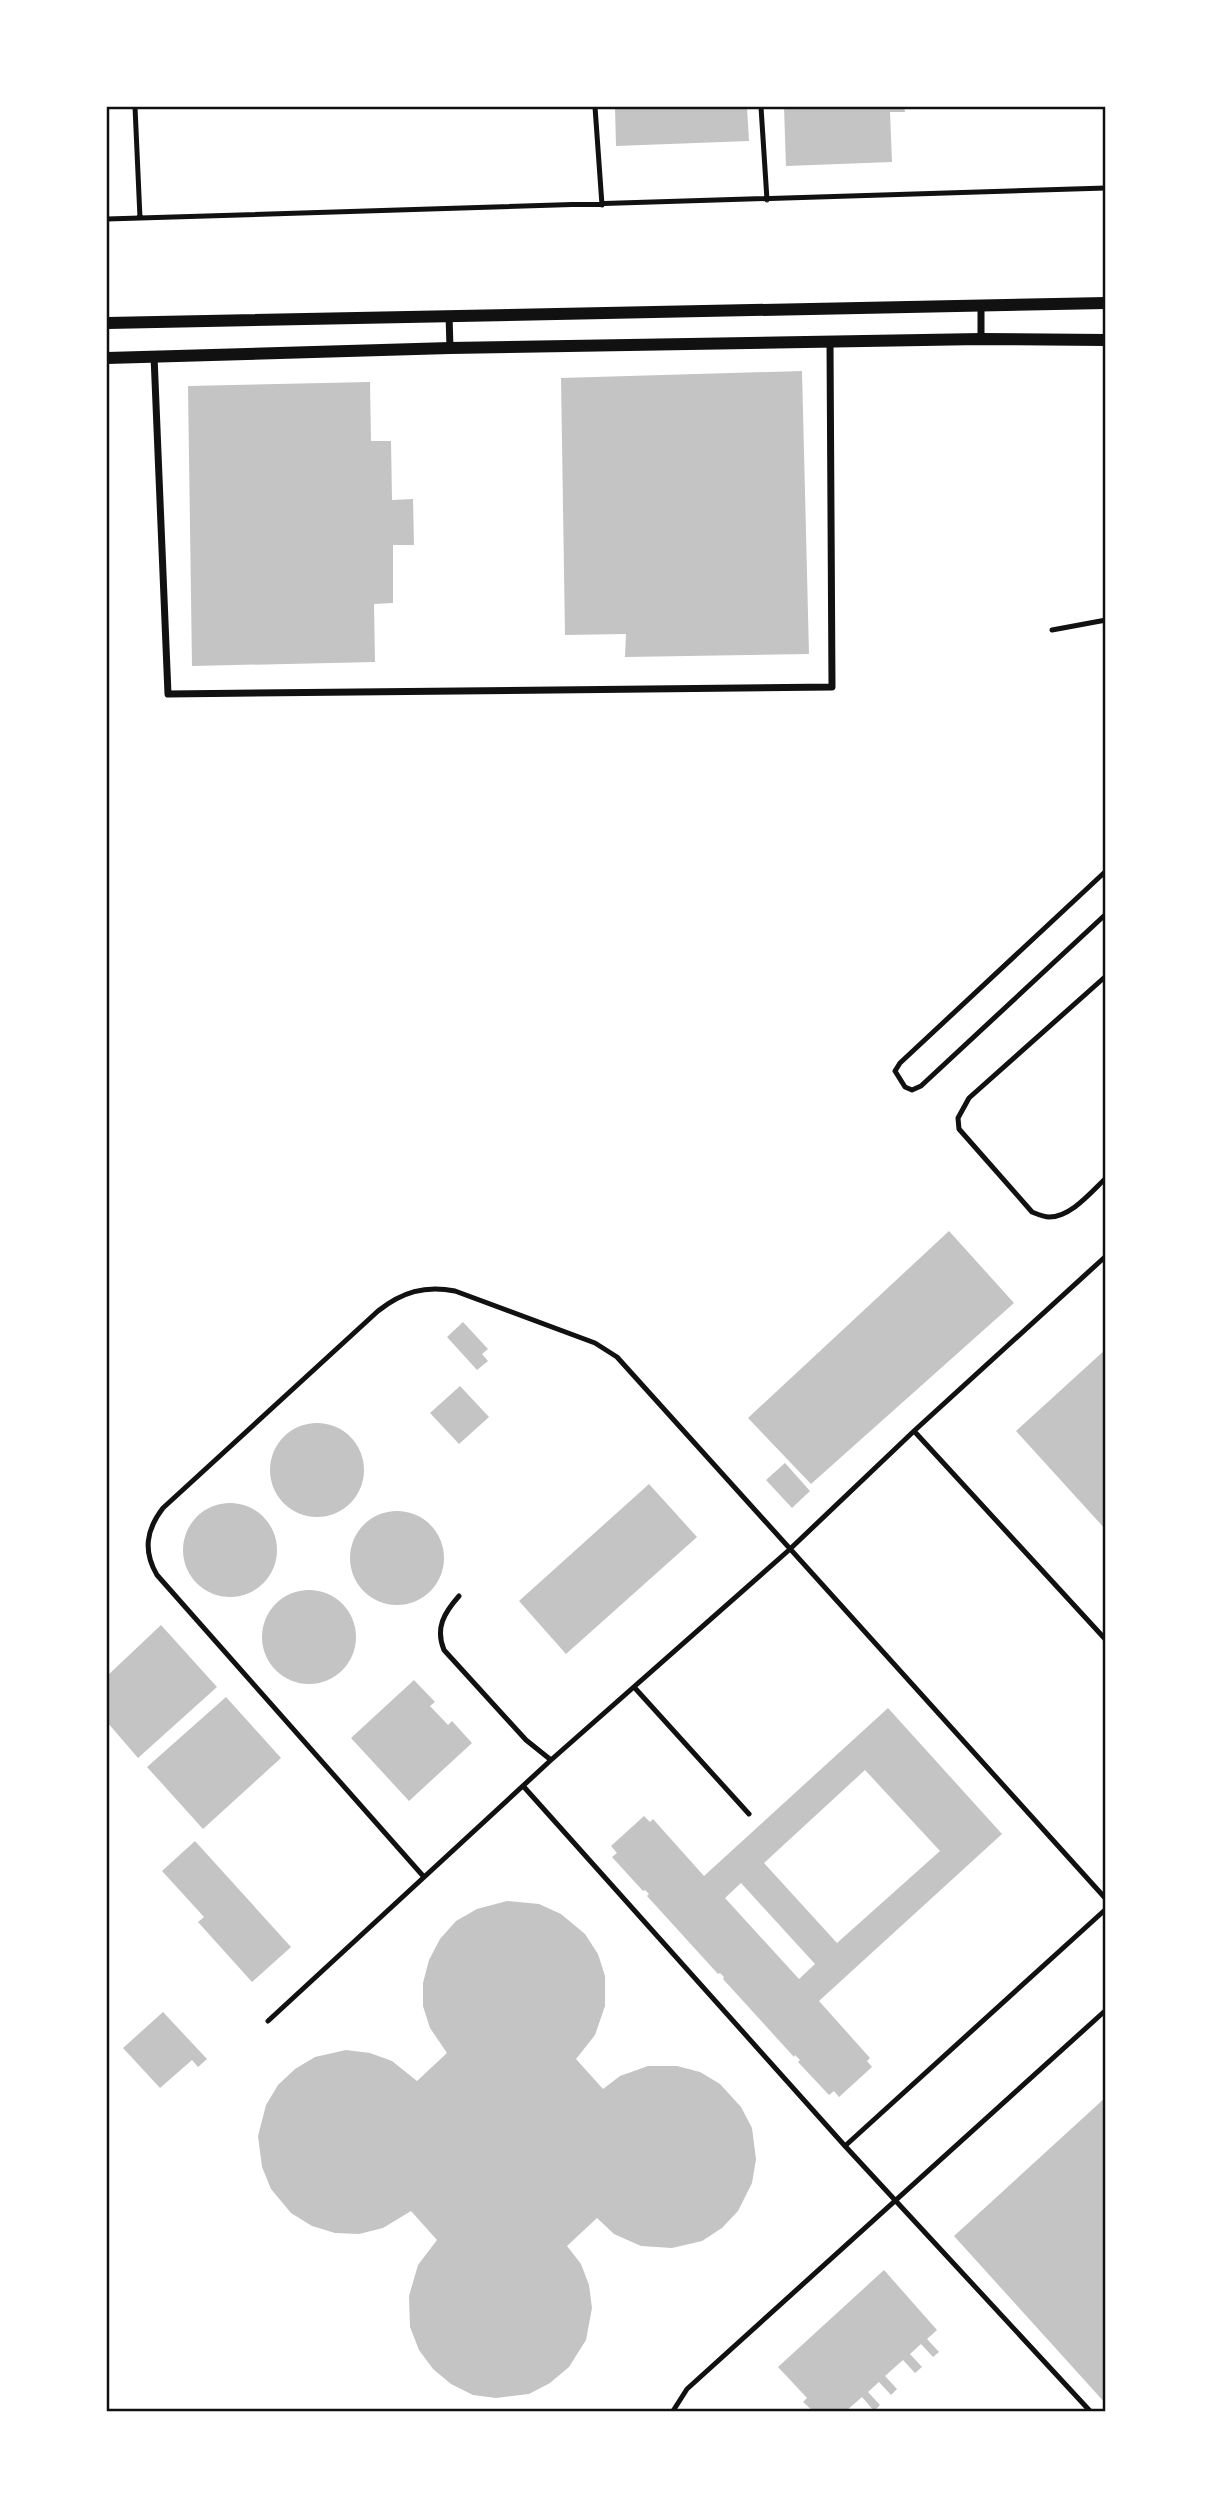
<svg xmlns="http://www.w3.org/2000/svg" width="1213" height="2518" viewBox="0 0 1213 2518" font-family="Montserrat,sans-serif">
	<style>
		.building { fill: #c4c4c4; fill-rule: evenodd }
		.lines { fill: none; stroke-linecap: round; stroke-linejoin: round }
		.service { stroke: #111; stroke-width: 5 }
		.minor { stroke: #111; stroke-width: 7 }
		.tertiary { stroke: #111; stroke-width: 12 }
		.neatline { fill: none; stroke: #111; stroke-width: 2.5 }
	</style>
	<rect width="100%" height="100%" fill="#fff"/>
	<path class="building" d="M615,107H747L749,141L616,146Z
		M784,107H904L905,112H890L892,162L786,166Z
		M802,371L809,654L625,657L626,634L565,635L561,378Z
		M370,382L371,441H391L392,500L413,499L414,545H393V603L374,604L375,662L192,666L188,386Z
		M949,1231L1014,1303L811,1484L748,1418Z
		M463,1322L488,1349L482,1354L488,1361L477,1370L447,1337Z
		M1106,1349V1530L1016,1431Z
		M460,1386L489,1417L459,1444L430,1413Z
		M270 1470a47 47 0 1 1 94 0a47 47 0 1 1-94 0Z
		M785,1463L810,1491L792,1508L766,1480Z
		M649,1484L697,1537L566,1654L519,1601Z
		M183 1550a47 47 0 1 1 94 0a47 47 0 1 1-94 0Z
		M350 1558a47 47 0 1 1 94 0a47 47 0 1 1-94 0Z
		M262 1637a47 47 0 1 1 94 0a47 47 0 1 1-94 0Z
		M161,1625L217,1687L138,1758L107,1722V1676Z
		M414,1680L435,1702L430,1706L448,1725L452,1721L472,1743L409,1801L351,1738Z
		M226,1697L281,1758L203,1829L147,1767Z
		M888,1708L1002,1834L819,2001L870,2058L867,2061L872,2067L839,2097L834,2091L829,2095L798,2062L800,2060L795,2055L794,2057L723,1979L724,1977L720,1973L718,1974L647,1896L649,1894L645,1890L643,1891L612,1857L617,1853L611,1846L644,1816L650,1822L653,1819L704,1876ZM865,1770L940,1851L837,1943L764,1863ZM741,1883L815,1964L799,1979L725,1898Z
		M195,1841L291,1947L252,1982L198,1922L204,1917L162,1871Z
		M507,1901L539,1904L561,1914L585,1934L598,1954L605,1976V2006L595,2035L576,2059L603,2089L620,2076L648,2066H677L700,2072L720,2084L741,2107L752,2128L756,2159L752,2183L738,2211L722,2228L702,2241L672,2248L641,2246L614,2234L597,2218L567,2246L581,2264L589,2285L592,2308L586,2340L569,2367L550,2383L529,2394L496,2398L473,2395L451,2384L433,2369L419,2350L410,2327L409,2296L418,2265L437,2240L411,2211L383,2228L359,2234L335,2233L312,2226L291,2213L271,2189L262,2167L258,2136L266,2105L278,2085L295,2069L315,2057L346,2050L370,2053L392,2061L417,2081L447,2053L430,2028L423,2006V1983L429,1960L440,1939L456,1921L477,1909Z
		M163,2012L207,2059L198,2067L192,2060L160,2088L123,2048Z
		M1106,2097V2404L954,2236Z
		M884,2270L937,2330L927,2339L939,2352L933,2357L921,2344L910,2354L922,2367L915,2373L903,2360L885,2376L897,2389L891,2395L879,2382L868,2392L880,2405L874,2411L862,2397L846,2411H813L803,2402L807,2398L778,2367Z"/>
	<g class="lines">
		<path class="service" d="M135,107L140,218
			M595,107L602,205
			M761,107L767,200
			M107,219L1106,188
			M1052,630L1106,620
			M1106,871L900,1063L895,1071L905,1087L912,1090L921,1086L1106,914
			M1106,976L969,1098L958,1118L959,1129L1032,1212C1037,1214 1044,1217 1049,1217C1071,1217 1091,1192 1106,1178
			M914,1431L1106,1640
			M459,1596C444,1613 435,1628 444,1650L526,1740L551,1760
			M634,1687L749,1814
			M524,1787L845,2146L1090,2411
			M424,1877L157,1575C143,1551 146,1530 163,1508L378,1311C402,1292 425,1285 455,1291L595,1343L617,1357L1106,1899
			M268,2021L551,1760L789,1550L914,1431L1106,1256
			M845,2146L1106,1909
			M673,2411L687,2389L1106,2010"/>
		<path class="minor" d="M981,306V339
			M449,315L450,348
			M154,356L168,694L832,687L830,342"/>
		<path class="tertiary" d="M107,323L1106,303
			M107,358L450,348L981,339L1106,340"/>
	</g>
	<rect width="1213" height="2518" fill="none" stroke="#ffffff" stroke-width="217"/>
	<rect x="108" y="108" width="996" height="2302" class="neatline"/>
</svg>
